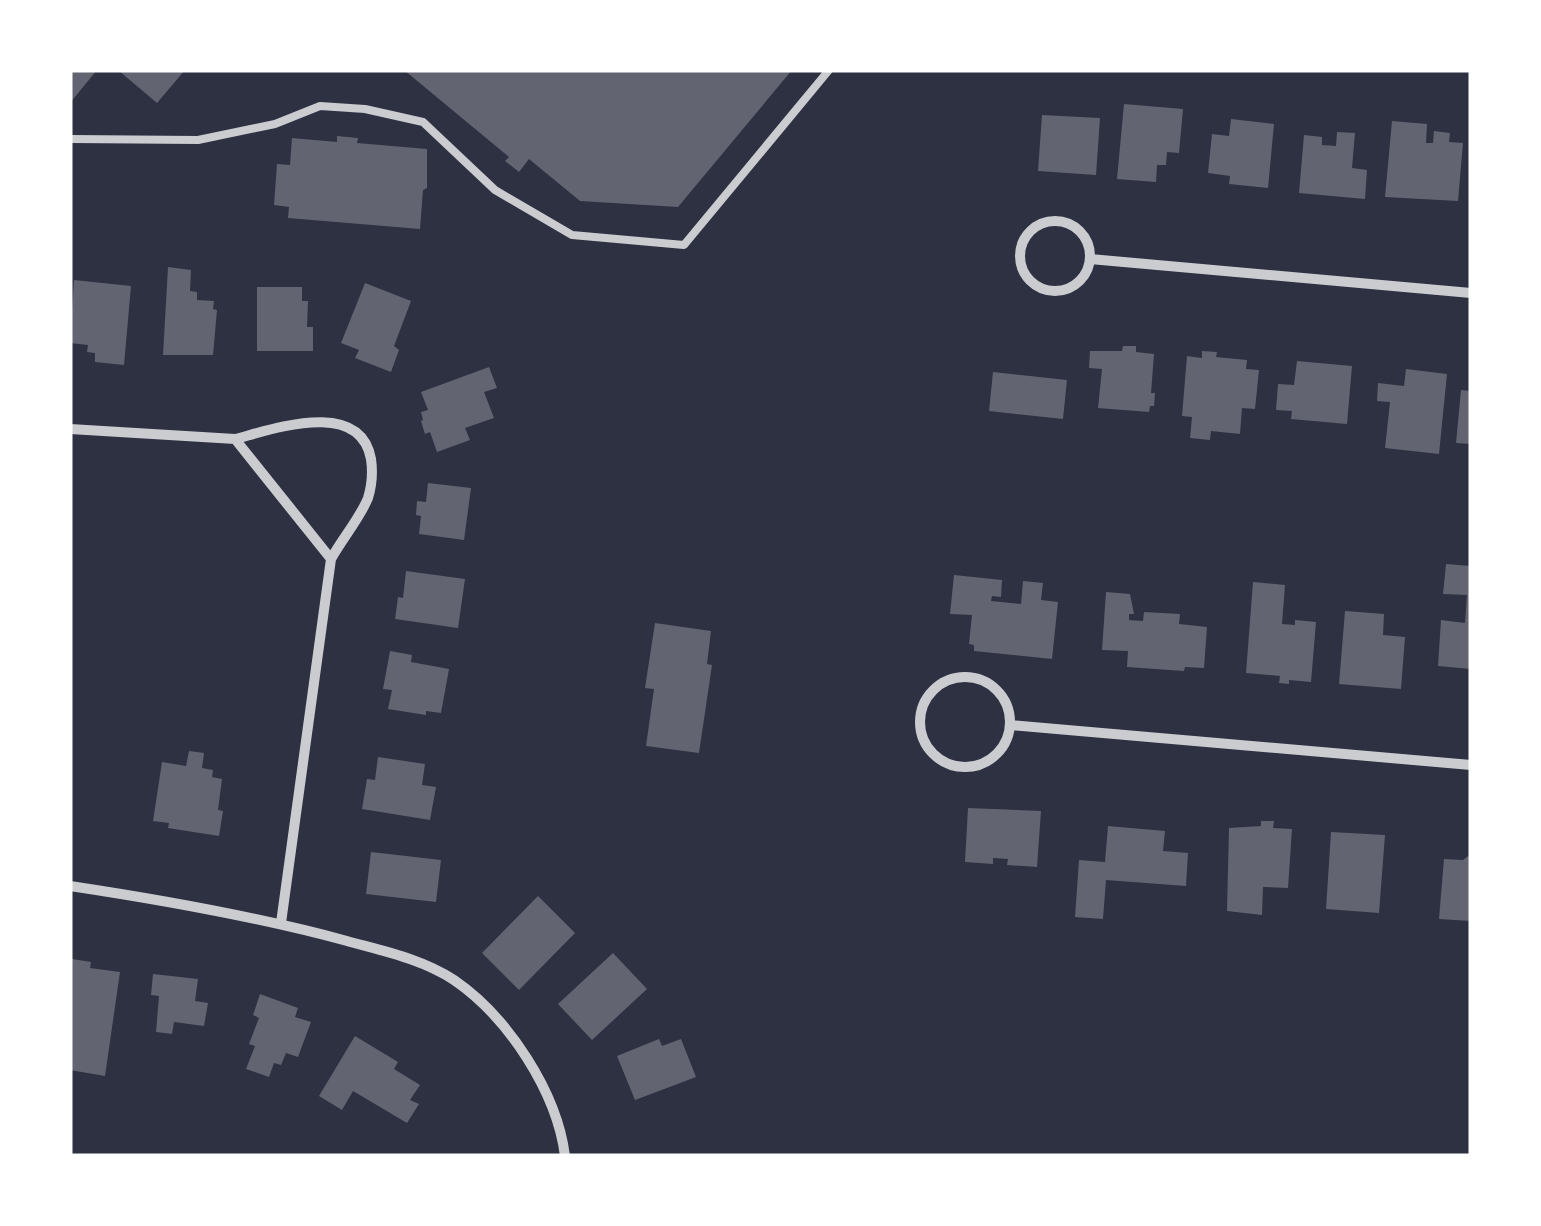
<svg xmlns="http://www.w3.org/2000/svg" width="1541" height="1226" viewBox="0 0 1541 1226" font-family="'IBM Plex Serif',serif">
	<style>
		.building { fill: #626471 }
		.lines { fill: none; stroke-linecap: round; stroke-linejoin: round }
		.service { stroke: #caccd0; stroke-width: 8 }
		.minor { stroke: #caccd0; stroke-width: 10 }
	</style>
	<rect width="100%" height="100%" fill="#2d3142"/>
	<path class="building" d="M70,70H97L70,103Z
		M118,70H185L157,103Z
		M404,70H792L678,207L580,201L529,159L519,172L505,161L509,157Z
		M1124,104L1183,109L1179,153L1167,152L1166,165H1157L1156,182L1117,179Z
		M1042,115L1100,118L1096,175L1038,171Z
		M1231,119L1274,124L1268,188L1229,184L1230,176L1208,173L1212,134L1229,136Z
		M1392,121L1427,124L1426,143H1433L1434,131L1450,133L1449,142L1463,143L1458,201L1385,197Z
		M1337,132L1355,133L1352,168L1367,170L1365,199L1299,193L1304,135L1322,137V145L1336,146Z
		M337,136L358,138L357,143L427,149V188L423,190L420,229L288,218L289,207L274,205L277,164L290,165L292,138L337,142Z
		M168,267L191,270L190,291L197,292V300L214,301L213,309L217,310L213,355H163Z
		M74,280L131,286L124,365L95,362V353L87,352L88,345L70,343Z
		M365,283L411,301L394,346L399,350L391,372L355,358L359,350L341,343Z
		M257,287H302V301H308L307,327H313V351H257Z
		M1123,346H1136V352L1154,354L1151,393H1155L1154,406H1150L1149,412L1098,408L1102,369L1089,368L1090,351H1122Z
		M1202,351L1217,352L1216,357L1247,360L1246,369L1259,370L1255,409L1242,408L1240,434L1211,431L1210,440L1190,438L1192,417L1182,416L1187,356L1202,358Z
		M1297,361L1352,366L1347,424L1291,419L1292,411L1276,410L1278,384L1294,385Z
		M489,367L497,388L484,392L494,418L465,428L470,440L437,452L430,432L425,434L421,421L423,420L421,412L428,410L421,392Z
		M1406,369L1447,374L1439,454L1385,448L1390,402L1377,401L1378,383L1404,386Z
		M993,372L1067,380L1063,419L989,411Z
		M1461,390L1471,391V444L1456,443Z
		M428,483L471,488L464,540L419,534L421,516L416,515L417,501L426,502Z
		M1446,564L1471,566V669L1438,666L1441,620L1465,623L1467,595L1443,594Z
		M406,571L465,579L458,628L395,619L398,597L403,598Z
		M954,575L1002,580L1001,597L992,596L991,601L1021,604L1023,581L1043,583L1041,600L1058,602L1052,659L974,651V645L969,644L972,615L950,614Z
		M1253,582L1285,585L1282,624L1295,625V620L1316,622L1311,682L1289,680V684L1279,683L1280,676L1246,673Z
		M1106,592L1130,594L1134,614H1129V620L1143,621L1144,612L1180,614L1179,624L1207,627L1204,668L1185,667L1184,671L1127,667L1128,651L1102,650Z
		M1345,611L1384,614L1383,635L1405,637L1401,689L1339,684Z
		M655,623L711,631L707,664L712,665L699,753L646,746L654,689L645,688Z
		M390,651L412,655L411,662L449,669L441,713L426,711V715L388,709L392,690L383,689Z
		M189,751L204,753L202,768L213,770L212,777L222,779L218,810L223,811L219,836L168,828L169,823L153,821L162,762L186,766Z
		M378,757L425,764L422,785L436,787L430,820L362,809L367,779L375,780Z
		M968,808L1041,811L1037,867L1007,865L1008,859L993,858V864L965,862Z
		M1261,821H1274L1273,828L1292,829L1288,888L1263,887L1262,915L1227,911L1229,828L1261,826Z
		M1108,826L1165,831L1163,851L1188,853L1186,886L1106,880L1103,919L1075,917L1079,860L1105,862Z
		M1331,832L1385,835L1379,913L1326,909Z
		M371,852L441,860L436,902L366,894Z
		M1471,854V921L1439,919L1444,859L1463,860Z
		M538,896L575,933L519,990L482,953Z
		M613,953L647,989L592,1040L558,1004Z
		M72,959L91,962L90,968L120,972L105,1076L70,1070Z
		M153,974L198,979L195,1001L208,1003L204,1026L174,1022L172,1034L156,1032L159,996L151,995Z
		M260,994L298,1008L295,1017L311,1022L298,1057L286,1053L281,1065L274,1063L269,1077L246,1069L255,1046L249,1044L259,1018L253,1015Z
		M355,1036L398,1062L394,1069L420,1085L410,1100L419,1104L407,1123L353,1091L342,1110L319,1096Z
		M659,1039L662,1046L681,1039L696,1077L635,1100L617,1056Z"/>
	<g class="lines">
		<path class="service" d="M70,139L198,140L275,124L320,106L365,109L423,122L495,190L572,235L684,245L829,70"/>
		<path class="minor" d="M1020 256a35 35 0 1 1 70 0a35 35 0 1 1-70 0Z
			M1090,259L1471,293
			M70,429L235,439L331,559L281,923
			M235,439C274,429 360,398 371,459C373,473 372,485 368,498C360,518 342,539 331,559
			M920 722a45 45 0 1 1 90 0a45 45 0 1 1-90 0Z
			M1010,725L1471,765
			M70,886C163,900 255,916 347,941C383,951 422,959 454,980C508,1017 557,1092 565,1156"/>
	</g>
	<rect width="1541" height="1226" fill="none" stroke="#ffffff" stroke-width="145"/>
</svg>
